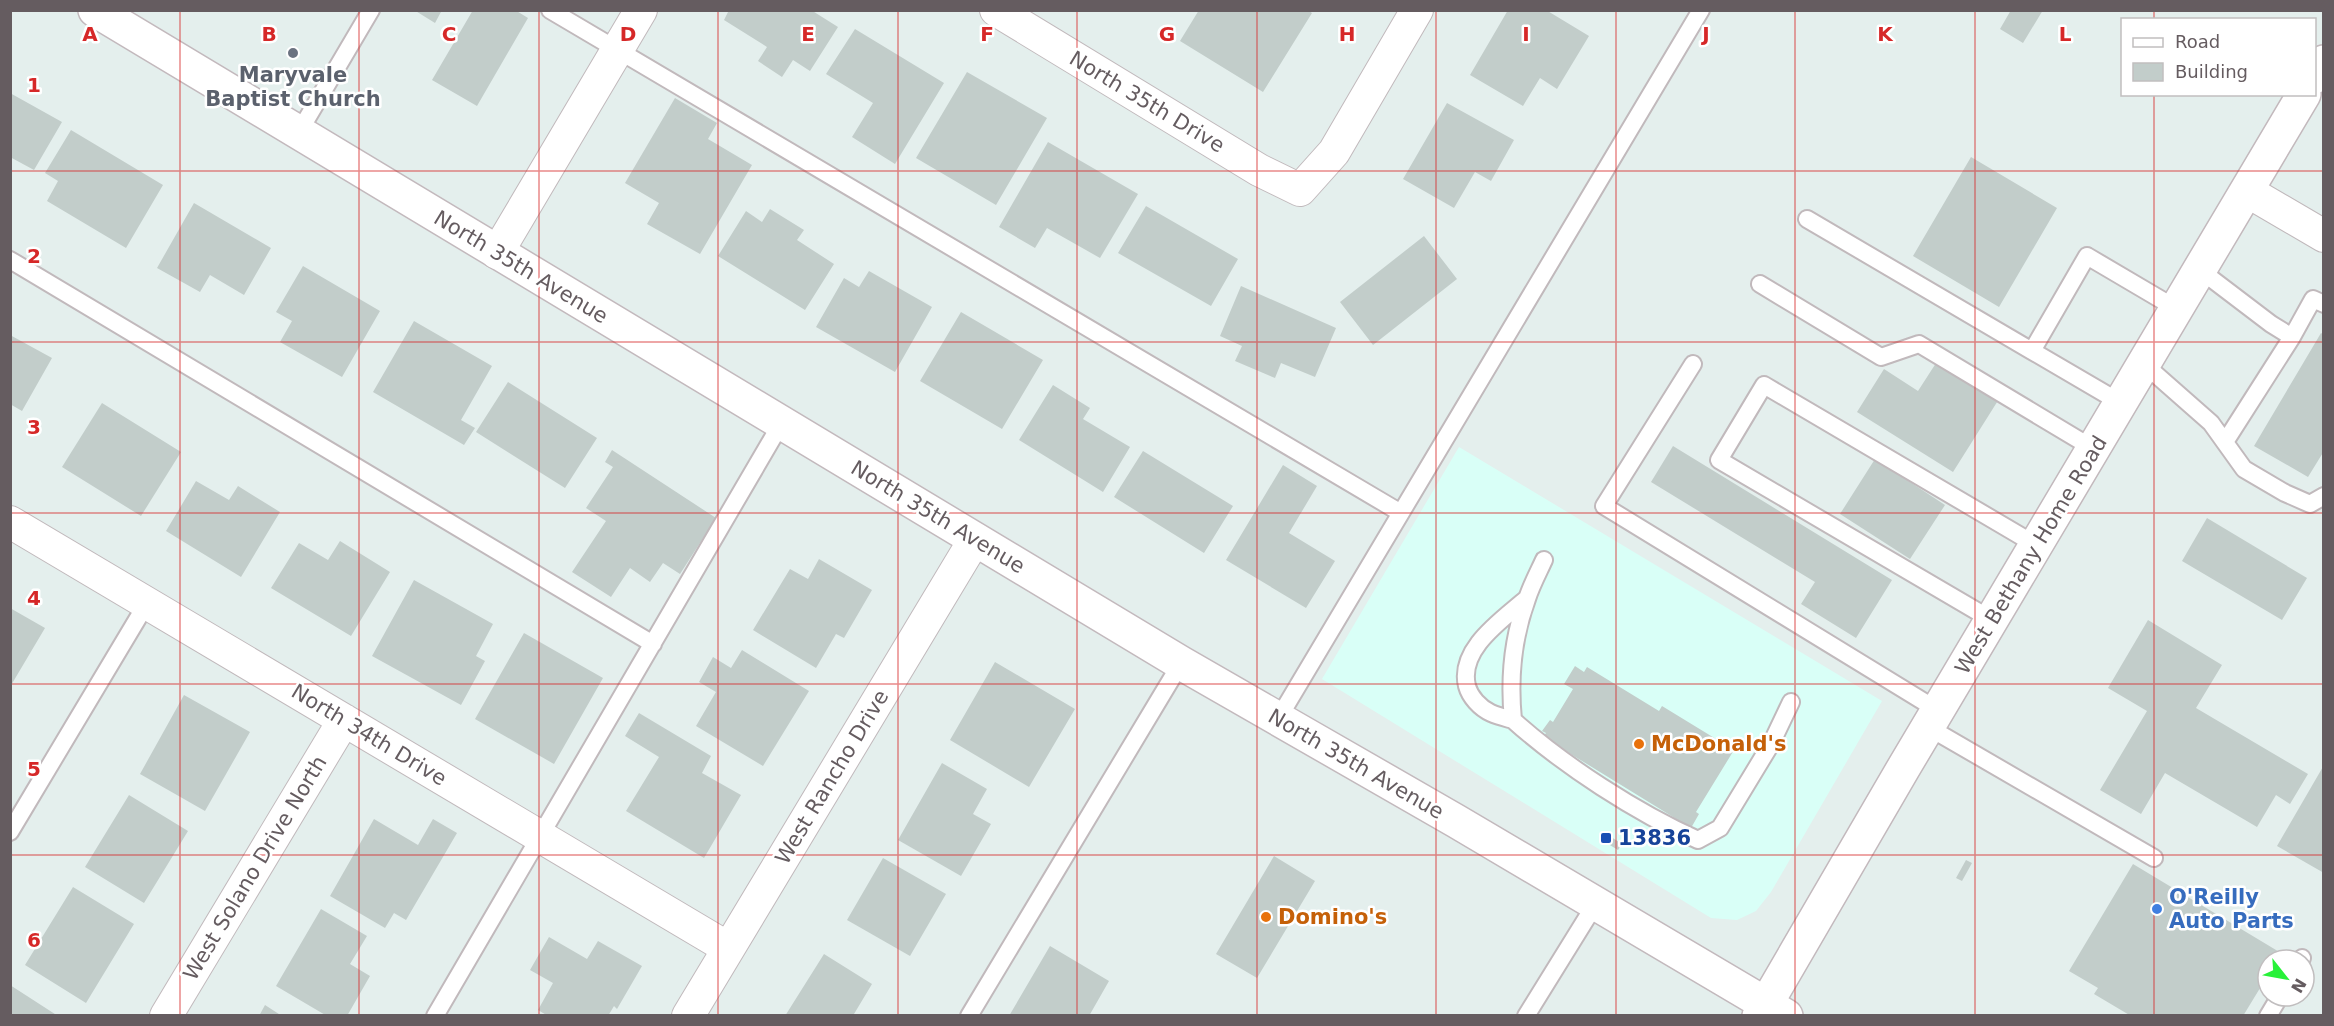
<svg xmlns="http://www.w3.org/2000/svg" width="2334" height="1026" viewBox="0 0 2334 1026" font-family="'DejaVu Sans',sans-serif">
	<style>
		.commercial { fill: #d9fff7 }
		.building { fill: #c2cdca }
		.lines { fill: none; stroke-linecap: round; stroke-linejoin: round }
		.service-casing { stroke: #c1b9bc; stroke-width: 20 }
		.minor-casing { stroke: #c1b9bc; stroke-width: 34 }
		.secondary-casing { stroke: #c3b9bd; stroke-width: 36 }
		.service { stroke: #fff; stroke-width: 16 }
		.minor { stroke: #fff; stroke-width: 32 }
		.secondary { stroke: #fff; stroke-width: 33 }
		.grid { fill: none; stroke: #d62828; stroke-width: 1.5; stroke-opacity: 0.55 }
		.worship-dot { fill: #6b7280; stroke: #fff; stroke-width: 2 }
		.food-dot { fill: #e8710a; stroke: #fff; stroke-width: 2 }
		.transit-dot { fill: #1a4fb4; stroke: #fff; stroke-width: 2 }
		.shop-dot { fill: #3f7fe0; stroke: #fff; stroke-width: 2 }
		.labels { text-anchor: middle; stroke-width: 5; stroke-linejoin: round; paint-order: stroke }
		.worship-label { font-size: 21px; font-weight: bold; fill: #5b616d; stroke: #fff }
		.street-label { font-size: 21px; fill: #655c60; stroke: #fff }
		.food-label { font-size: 21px; font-weight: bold; fill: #c56008; stroke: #fff; text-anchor: start }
		.transit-label { font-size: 21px; font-weight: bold; fill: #164399; stroke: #fff; text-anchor: start }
		.shop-label { font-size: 21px; font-weight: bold; fill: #366cbe; stroke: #fff; text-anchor: start }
		.grid-label { font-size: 20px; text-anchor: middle; font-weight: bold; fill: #d62828; stroke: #fff; stroke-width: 5; stroke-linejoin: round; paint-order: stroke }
	</style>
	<rect width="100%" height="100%" fill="#e4efed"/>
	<path class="commercial" d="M1459,447L1882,701L1771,892L1756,911L1737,920L1711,918L1322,679Z"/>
	<path class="building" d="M414,10H442L435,23Z
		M473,10H515L528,18L477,106L432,80Z
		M729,10H811L838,27L810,71L793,60L782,77L758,61L767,47L724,20Z
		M1199,10H1307L1312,13L1263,92L1180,41Z
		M1508,10H1546L1589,36L1557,89L1540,78L1523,106L1470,75Z
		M2011,10H2043L2023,43L2000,29Z
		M855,29L944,83L895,164L852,137L873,103L826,74Z
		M967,72L1047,118L996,205L916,158Z
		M10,93L62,122L34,170L10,157Z
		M675,98L717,123L708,139L752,165L700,254L647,224L659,203L625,183Z
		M1447,103L1514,140L1491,181L1475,172L1454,208L1403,179Z
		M71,130L163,185L126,248L47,201L58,181L45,173Z
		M1048,142L1138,194L1100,258L1047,228L1035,248L999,227Z
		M1971,157L2057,208L1999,307L1913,256Z
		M194,203L271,248L244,295L210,275L200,292L157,268Z
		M1146,206L1238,259L1211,306L1118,253Z
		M770,209L804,230L797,240L834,264L805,310L718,256L746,211L762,222Z
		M1424,236L1457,279L1373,345L1340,302Z
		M303,266L380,311L342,377L280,342L292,321L276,312Z
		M869,271L932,307L895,372L816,327L844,278L859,287Z
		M1241,286L1336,328L1315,377L1281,363L1275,378L1235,361L1242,346L1220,336Z
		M961,312L1043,360L1002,429L920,381Z
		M414,321L492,366L461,420L475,428L464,445L373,392Z
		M2321,333L2324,335V451L2308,477L2254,446Z
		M10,335L52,358L22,411L10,404Z
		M1938,360L1999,399L1953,472L1857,412L1884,369L1918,391Z
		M508,382L597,438L565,488L476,432Z
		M1053,385L1090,408L1083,419L1130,447L1103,492L1019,440Z
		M102,403L181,452L141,516L62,467Z
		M1673,446L1892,580L1856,638L1801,604L1815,582L1651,482Z
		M612,450L716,518L680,574L663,563L650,582L630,568L611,597L572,572L606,521L586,508L613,467L605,462Z
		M1143,451L1233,506L1204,553L1114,497Z
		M1875,459L1945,505L1910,559L1840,514Z
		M1283,465L1317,486L1289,533L1335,561L1306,608L1226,560Z
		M196,481L229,500L238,486L280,512L241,577L166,531Z
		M2207,518L2307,578L2282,620L2182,561Z
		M340,541L390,572L351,636L271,588L299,543L328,560Z
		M819,559L872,590L844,638L836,634L816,668L753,630L790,569L808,579Z
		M414,580L493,624L476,656L485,661L461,705L372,656Z
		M10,608L45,628L10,687Z
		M2148,620L2222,665L2196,708L2308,774L2290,804L2276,795L2257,827L2165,773L2141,814L2100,790L2147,711L2108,688Z
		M524,633L603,678L554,764L475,719Z
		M742,650L809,691L763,766L696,726L716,692L699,682L713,657L731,668Z
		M995,662L1075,709L1029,787L950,740Z
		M1575,666L1584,672L1587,667L1659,711L1662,706L1734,750L1696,812L1699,814L1691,828L1543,737L1546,733L1542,731L1550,720L1553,722L1573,689L1564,684Z
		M184,695L250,732L205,811L140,774Z
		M639,713L711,756L702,773L741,795L704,858L626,811L659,757L625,736Z
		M942,763L987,789L973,814L991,824L961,876L898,840Z
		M2324,765V873L2277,846Z
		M129,795L188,831L144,903L85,867Z
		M374,819L418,845L433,819L457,833L406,920L394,913L385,928L330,896Z
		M1605,833L1622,844L1618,850L1600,839Z
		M1274,856L1315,881L1257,978L1216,954Z
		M883,858L946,894L910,956L847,920Z
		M1966,860L1972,863L1962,881L1956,878Z
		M2133,864L2281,953L2277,960H2268V975L2243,1016H2131L2094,994L2098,988L2069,971Z
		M73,887L134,924L86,1003L25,965Z
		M321,909L367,936L350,964L370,976L347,1016H327L276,986Z
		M549,937L587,959L598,941L642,966L617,1009L614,1006L608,1016H548L538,1010L553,983L530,970Z
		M1050,946L1109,981L1089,1016H1009Z
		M824,954L872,984L854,1014L856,1016H785Z
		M10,985L58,1016H10Z
		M265,1005L282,1016H259Z"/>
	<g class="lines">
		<defs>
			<path id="service" d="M550,10L1401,513
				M299,132L371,10
				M1807,219L2032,351
				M10,260L653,644
				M2200,270L2271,324L2292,337L2225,442
				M1760,284L1881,357L1919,344L2094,449
				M2292,337L2313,299L2324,304
				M1693,364L1604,506L1939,711
				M2144,364L2211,423L2244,469L2285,493L2310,504L2324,496
				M2121,403L2032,351L2087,256L2177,309
				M1544,560C1538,573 1531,586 1527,599C1513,637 1509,680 1513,720C1563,765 1637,813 1698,840L1720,828L1771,744L1791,702
				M1992,620L1719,460L1764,385L2036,545
				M1278,719L1701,10
				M1513,720C1506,718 1498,716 1491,713C1480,708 1470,697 1467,686C1458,649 1502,620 1526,599
				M1928,727L2154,858
				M10,832L147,603
				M2301,960L2302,958
				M435,1016L782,422
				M969,1016L1181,663
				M1526,1016L1596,903
				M2268,1016L2280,996"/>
			<path id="minor" d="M996,10L1259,170L1300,190L1334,152L1417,10
				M2247,191L2324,236
				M497,253L641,10
				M10,522L728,948
				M166,1016L344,720
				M688,1016L975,539"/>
			<path id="secondary" d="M95,10L1181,663L1456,821L1786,1016
				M2314,77L2324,62
				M1759,1016L1904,767L2304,94"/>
		</defs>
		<use href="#service" class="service-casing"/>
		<use href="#minor" class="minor-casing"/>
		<use href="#secondary" class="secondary-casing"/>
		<use href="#service" class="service"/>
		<use href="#minor" class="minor"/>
		<use href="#secondary" class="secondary"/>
	</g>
	<path class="grid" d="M180,10V1016M359,10V1016M539,10V1016M718,10V1016M898,10V1016M1077,10V1016M1257,10V1016M1436,10V1016M1616,10V1016M1795,10V1016M1975,10V1016M2154,10V20M2154,94V1016M10,171H2324M10,342H2324M10,513H2324M10,684H2324M10,855H2324"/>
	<circle class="worship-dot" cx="293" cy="53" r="6"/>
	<g class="food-dot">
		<circle cx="1639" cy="744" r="6"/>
		<circle cx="1266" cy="917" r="6"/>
	</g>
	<rect class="transit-dot" x="1600" y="832" width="12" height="12" rx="3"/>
	<circle class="shop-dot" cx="2157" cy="909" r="6"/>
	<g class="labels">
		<g class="worship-label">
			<text x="293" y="82">Maryvale<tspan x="293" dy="24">Baptist Church</tspan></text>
		</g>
		<g class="street-label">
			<text transform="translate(1147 102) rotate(31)" y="7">North 35th Drive</text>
			<text transform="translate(521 267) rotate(31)" y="7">North 35th Avenue</text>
			<text transform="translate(938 517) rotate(31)" y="7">North 35th Avenue</text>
			<text transform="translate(2031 555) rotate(-59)" y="7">West Bethany Home Road</text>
			<text transform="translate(369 735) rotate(31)" y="7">North 34th Drive</text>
			<text transform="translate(1356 764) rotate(30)" y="7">North 35th Avenue</text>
			<text transform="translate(832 777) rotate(-59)" y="7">West Rancho Drive</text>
			<text transform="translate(255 868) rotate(-59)" y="7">West Solano Drive North</text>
		</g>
		<g class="food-label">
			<text x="1651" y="751">McDonald's</text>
			<text x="1278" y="924">Domino's</text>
		</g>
		<g class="transit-label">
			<text x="1618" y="845">13836</text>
		</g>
		<g class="shop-label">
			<text x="2169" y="904">O'Reilly<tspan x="2169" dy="24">Auto Parts</tspan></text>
		</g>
	</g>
	<g class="grid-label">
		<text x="90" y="41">A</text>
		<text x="269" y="41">B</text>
		<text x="449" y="41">C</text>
		<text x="628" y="41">D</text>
		<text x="808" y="41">E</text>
		<text x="987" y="41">F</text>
		<text x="1167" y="41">G</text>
		<text x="1347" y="41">H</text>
		<text x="1526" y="41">I</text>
		<text x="1706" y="41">J</text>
		<text x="1885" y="41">K</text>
		<text x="2065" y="41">L</text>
		<text x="34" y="92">1</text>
		<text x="34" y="263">2</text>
		<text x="34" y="434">3</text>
		<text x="34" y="605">4</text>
		<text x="34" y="776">5</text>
		<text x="34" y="947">6</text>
	</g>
	<rect width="2334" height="1026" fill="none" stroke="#655c60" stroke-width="24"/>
	<rect x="2121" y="18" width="195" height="78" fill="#ffffff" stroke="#c1bebf" stroke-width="1.5"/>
	<rect x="2133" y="38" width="30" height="9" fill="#ffffff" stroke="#c1bebf" stroke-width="1.5"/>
	<text x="2175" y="48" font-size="18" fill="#655c60">Road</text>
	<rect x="2133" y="63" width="30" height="18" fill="#c2cdca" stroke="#c1bebf" stroke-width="1.5"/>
	<text x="2175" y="78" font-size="18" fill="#655c60">Building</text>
	<g transform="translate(2286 978) rotate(121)"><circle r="28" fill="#ffffff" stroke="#c1bebf" stroke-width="1.5"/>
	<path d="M0-4.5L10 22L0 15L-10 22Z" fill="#28f139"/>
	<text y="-9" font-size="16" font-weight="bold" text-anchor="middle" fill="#655c60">N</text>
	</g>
</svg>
